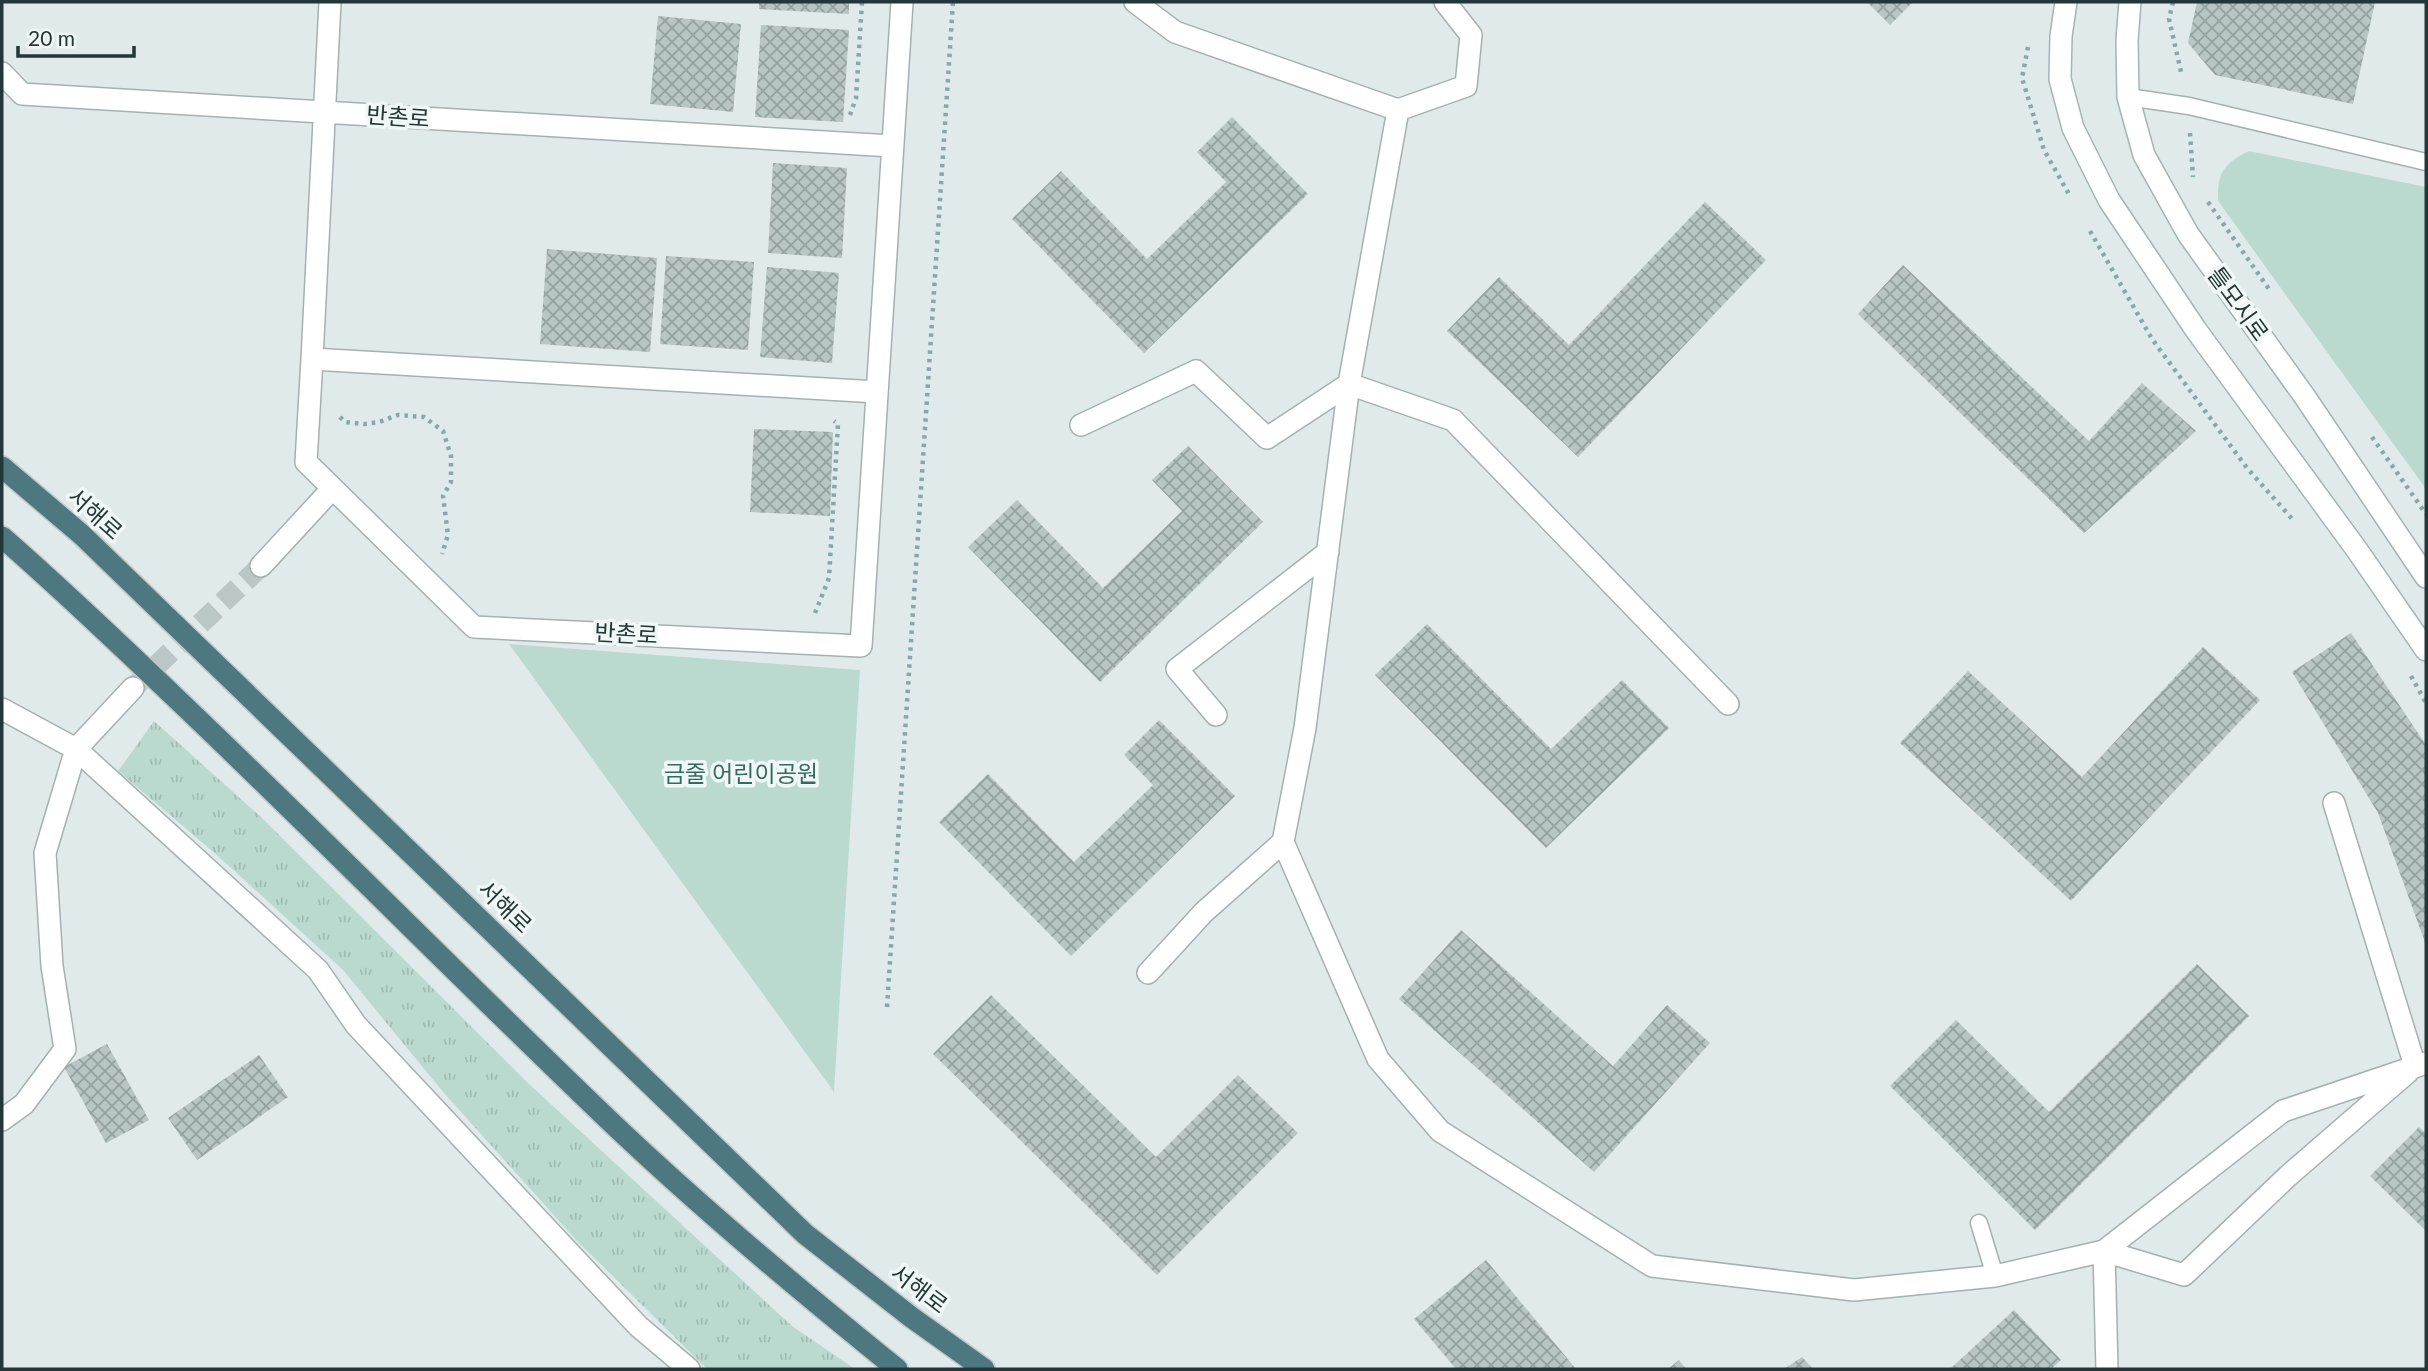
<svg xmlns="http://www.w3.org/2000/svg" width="2428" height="1371" viewBox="0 0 2428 1371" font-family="Lato,'Noto Sans KR',sans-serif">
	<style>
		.grass { fill: url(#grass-tufts) }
		.green { fill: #bbdacf }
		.building { fill: url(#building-cross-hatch) }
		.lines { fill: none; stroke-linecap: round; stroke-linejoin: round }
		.minor-tunnel { stroke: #bbc6c7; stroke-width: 21; stroke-dasharray: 21 10; stroke-linecap: butt }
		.service-casing { stroke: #a4b1b1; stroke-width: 19 }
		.minor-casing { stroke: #a4b1b1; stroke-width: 24 }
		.secondary-casing { stroke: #a1b5b5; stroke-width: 24 }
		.trunk-casing { stroke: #c1c7c8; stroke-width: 24 }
		.path { stroke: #84a8ab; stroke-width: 4.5; stroke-dasharray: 3.5 5; stroke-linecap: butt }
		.service { stroke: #fff; stroke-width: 16 }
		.minor { stroke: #fff; stroke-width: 21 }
		.secondary { stroke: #fff; stroke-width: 21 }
		.trunk { stroke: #4d7880; stroke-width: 21 }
		.labels { text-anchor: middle; stroke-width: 7; stroke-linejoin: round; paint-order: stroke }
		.street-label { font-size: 23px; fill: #233739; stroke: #f1f7f6 }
		.park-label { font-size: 23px; fill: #316c5f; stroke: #f1f7f6 }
	</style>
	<defs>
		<pattern id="grass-tufts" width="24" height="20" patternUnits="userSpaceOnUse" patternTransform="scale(1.75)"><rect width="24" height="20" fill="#bbdacf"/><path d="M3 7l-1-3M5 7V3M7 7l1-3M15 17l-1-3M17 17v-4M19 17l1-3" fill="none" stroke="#a0bcb2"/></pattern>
		<pattern id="building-cross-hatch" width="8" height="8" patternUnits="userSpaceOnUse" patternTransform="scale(1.75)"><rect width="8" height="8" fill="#b7c5c4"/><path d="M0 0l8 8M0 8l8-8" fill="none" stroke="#94a1a0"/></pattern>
	</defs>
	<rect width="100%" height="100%" fill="#e1eaea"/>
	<path class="grass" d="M154,721L262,818L528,1083L792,1326L855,1369H707L577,1241L444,1093L343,970L218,856L118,771Z"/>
	<path class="green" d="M2249,151L2426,187V489L2218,201C2217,173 2224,163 2249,151Z
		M509,644L860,670L834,1092Z"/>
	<path class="building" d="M759,2H849V14L759,9Z
		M1867,2H1913L1890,25Z
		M2197,2H2375L2353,104L2215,75L2188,43Z
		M658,16L741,24L733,112L650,104Z
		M761,25L849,30L843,122L755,117Z
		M1232,117L1308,194L1144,353L1012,219L1061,171L1147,259L1226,182L1197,152Z
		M773,163L847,168L842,258L768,253Z
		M1705,202L1766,260L1578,457L1447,331L1499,277L1569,345Z
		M547,249L657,258L650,352L540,344Z
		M666,256L754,262L748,350L660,344Z
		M1903,265L2089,441L2142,383L2196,431L2084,533L1858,314Z
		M767,267L839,273L832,363L760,357Z
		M754,429L833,432L830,516L750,512Z
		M1188,446L1263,522L1100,682L968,547L1017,500L1103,588L1182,511L1152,480Z
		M1427,624L1551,749L1622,680L1669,728L1546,848L1375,675Z
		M2351,633L2426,745V945L2378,813L2292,672Z
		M2203,647L2260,700L2071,901L1900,743L1968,671L2082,777Z
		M1159,720L1235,796L1071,956L939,822L988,774L1074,862L1153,785L1124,755Z
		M1461,930L1613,1066L1667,1005L1710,1043L1594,1172L1399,999Z
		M2197,964L2249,1016L2035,1230L1890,1086L1956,1020L2049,1112Z
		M991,995L1156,1157L1238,1075L1298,1133L1157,1275L933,1054Z
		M107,1044L149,1120L106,1143L64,1067Z
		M259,1055L288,1097L197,1160L168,1118Z
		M2419,1127L2426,1134V1231L2370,1176Z
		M1486,1260L1576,1369H1456L1414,1319Z
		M2014,1310L2061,1360L2051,1369H1950Z
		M1802,1357L1813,1369H1784Z
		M1679,1360L1686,1369H1668Z"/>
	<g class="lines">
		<path class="minor-tunnel" d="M133,688L261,566"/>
		<defs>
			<path id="service" d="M2128,97L2189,106L2426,162
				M1979,1223L1995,1276"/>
			<path id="minor" d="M1135,2L1175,32L1398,110L1466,86L1471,35L1445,2
				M2,73L22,94L892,146
				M1398,110L1349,384L1305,728L1283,842L1378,1059L1440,1131L1652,1266L1854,1290L1995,1276L2104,1251L2283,1111L2426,1063
				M312,359L330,2
				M877,392L312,359L306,462L474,627L861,646L902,2
				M1081,425L1196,371L1267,438L1349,384L1453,420L1728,704
				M261,566L332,489
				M2,709L76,749L318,970L356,1025L638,1326L689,1369
				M1216,715L1177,669L1328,552
				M2334,803L2415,1066
				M1148,973L1204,912L1283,842
				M2,1120L24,1104L65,1049L52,966L45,853L76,749L133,688
				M2104,1251L2184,1275L2288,1176L2408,1072
				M2104,1251L2107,1369"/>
			<path id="secondary" d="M2066,2L2061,36L2060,79L2073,128L2109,200L2196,330L2357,550L2426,650
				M2130,2L2127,40L2128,97L2144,155L2188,234L2305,397L2426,577"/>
			<path id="trunk" d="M2,467L82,535L805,1234L911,1317L984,1369
				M2,537C71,597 137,661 204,725C334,850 461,978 591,1103C688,1197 792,1284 897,1369"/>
		</defs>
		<use href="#service" class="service-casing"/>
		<use href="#minor" class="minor-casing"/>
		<use href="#secondary" class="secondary-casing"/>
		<use href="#trunk" class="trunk-casing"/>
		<path class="path" d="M2173,2L2169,19L2182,76
			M2028,47L2022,78L2044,150L2070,196
			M850,115L856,98L862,2
			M2190,133L2193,177
			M2208,202L2271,292
			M2090,231L2152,339L2247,468L2294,521
			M340,417L345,422L364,424L379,422L398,415L424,417L443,431L451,456V482L443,496L448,535L442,554
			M2372,437L2426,514
			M815,613L829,578L838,424L834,421
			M2411,676L2426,703
			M887,1007L953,2"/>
		<use href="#service" class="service"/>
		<use href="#minor" class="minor"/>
		<use href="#secondary" class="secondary"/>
		<use href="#trunk" class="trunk"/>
	</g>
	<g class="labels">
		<g class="street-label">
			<text transform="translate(398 117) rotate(4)" y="8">반촌로</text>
			<text transform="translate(2238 304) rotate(54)" y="8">틀모시로</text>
			<text transform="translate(95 514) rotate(42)" y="8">서해로</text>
			<text transform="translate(626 634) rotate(3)" y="8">반촌로</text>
			<text transform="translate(505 907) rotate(44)" y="8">서해로</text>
			<text transform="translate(919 1289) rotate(37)" y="8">서해로</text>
		</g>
		<g class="park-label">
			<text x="741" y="782">금줄 어린이공원</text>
		</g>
	</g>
	<rect width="2428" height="1371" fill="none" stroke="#233739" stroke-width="7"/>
	<path d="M18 46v10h116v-10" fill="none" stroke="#233739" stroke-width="3.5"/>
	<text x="28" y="46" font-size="21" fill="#233739" stroke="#f1f7f6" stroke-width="5" paint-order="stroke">20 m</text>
</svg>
